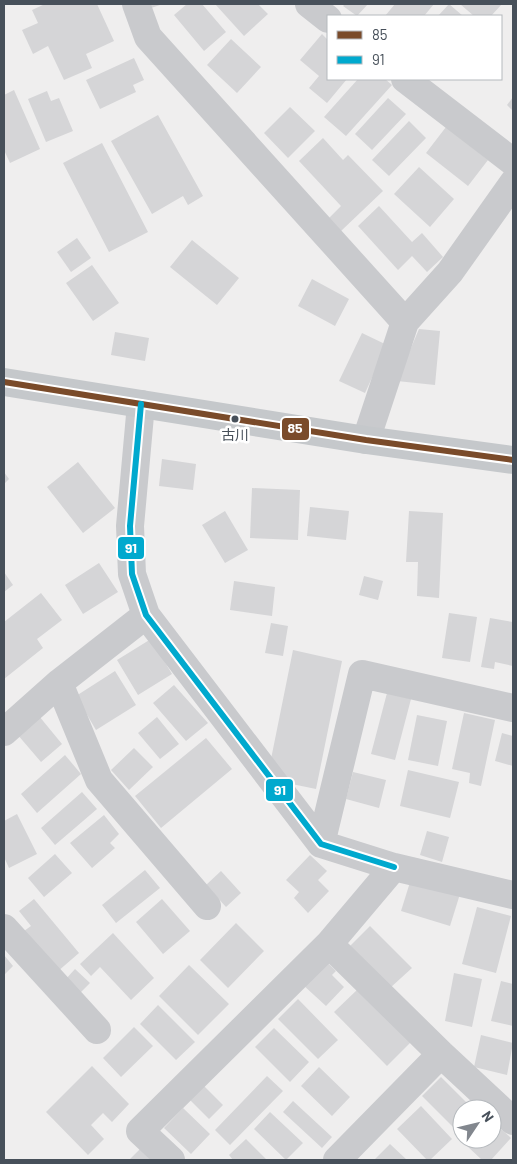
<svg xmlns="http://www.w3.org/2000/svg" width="517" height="1164" viewBox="0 0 517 1164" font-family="Barlow,'Noto Sans JP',sans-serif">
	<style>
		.building { fill: #d5d5d7 }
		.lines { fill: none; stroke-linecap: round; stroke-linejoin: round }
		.minor { stroke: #c9cacd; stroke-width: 28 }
		.major { stroke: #c5c8cb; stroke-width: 28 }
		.bus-1-casing { stroke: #fff; stroke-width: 10 }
		.bus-2-casing { stroke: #fff; stroke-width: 10 }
		.bus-1 { stroke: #7a4b2a; stroke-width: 6 }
		.bus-2 { stroke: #00a9ce; stroke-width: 6 }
		.bus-dot { fill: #47505a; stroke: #fff; stroke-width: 2 }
		.labels { text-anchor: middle; stroke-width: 5; stroke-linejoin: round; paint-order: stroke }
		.bus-label { font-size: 14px; fill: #47505a; stroke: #fff }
		.line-badge { stroke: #fff; stroke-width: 2 }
		.badge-label { font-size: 14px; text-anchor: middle; font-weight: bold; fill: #fff }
	</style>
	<rect width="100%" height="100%" fill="#efeeee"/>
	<path class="building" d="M45,4H97L114,41L86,54L92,68L64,80L48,46L33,54L22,30L38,23L32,10Z
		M150,4H163L151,8Z
		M187,4H202L226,32L204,51L174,15Z
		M215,4H258L268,14L244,36Z
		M345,4H368L357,16L343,6Z
		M395,4H434L424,16H385Z
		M449,4L463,16H438Z
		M460,4H502L491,16H474Z
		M322,34L328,40V79H347L327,103L309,88L319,76L300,60Z
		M231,39L261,67L237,93L207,65Z
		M134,58L144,80L133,85L136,92L100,109L86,80Z
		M358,79H385L392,85L346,136L324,117Z
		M14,90L40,149L10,163L4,150V95Z
		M47,91L51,101L59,98L73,131L46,142L28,99Z
		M513,97V111L507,105Z
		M388,98L406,114L372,150L355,134Z
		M290,107L315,131L288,158L264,133Z
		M158,115L203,196L188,205L183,196L152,214L111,141Z
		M409,121L426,138L389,176L372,160Z
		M446,127L488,160L468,186L426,153Z
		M323,138L343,160L348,155L383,191L341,231L329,218L341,206L299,161Z
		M102,143L148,232L109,252L63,163Z
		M419,167L454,199L430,227L394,194Z
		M379,206L412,242L422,233L443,257L427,272L412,256L398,270L358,226Z
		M77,238L91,258L71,272L57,252Z
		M192,240L239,278L217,305L170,267Z
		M92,265L119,303L93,321L66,283Z
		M312,279L349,299L335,326L298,306Z
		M419,329L440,331L435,385L397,381Z
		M115,332L149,338L145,361L111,355Z
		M362,333L387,345L365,393L339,381Z
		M162,459L196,464L193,490L159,486Z
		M78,462L115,508L83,533L47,487Z
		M4,472L9,479L4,484Z
		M252,488L300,490L298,540L250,538Z
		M310,507L349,511L346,540L307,536Z
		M225,511L248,550L225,563L202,525Z
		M409,511L443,513L439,598L417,596L418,562H406Z
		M99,563L118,592L83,614L65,585Z
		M4,572L13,585L4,592Z
		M364,576L383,581L378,600L359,595Z
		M234,581L275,587L272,616L230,610Z
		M41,593L62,620L37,639L43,648L4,679V622Z
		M449,613L477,617L470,662L442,658Z
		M490,618L513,622V666L495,662L494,669L481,667Z
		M271,623L288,626L283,656L265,653Z
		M151,639L172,674L138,695L117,660Z
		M293,650L342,661L316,789L287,783L271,759Z
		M115,671L136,705L96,730L76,696Z
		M174,685L208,723L186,741L153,703Z
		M387,693L411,699L395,760L371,754Z
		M464,713L495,720L481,786L469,783L470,773L452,769Z
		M417,715L447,721L438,766L408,760Z
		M39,716L62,744L41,762L17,734Z
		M157,717L179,744L160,759L138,733Z
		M502,733L513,736V766L495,761Z
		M206,738L232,769L161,828L135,796Z
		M134,748L153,767L129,790L111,770Z
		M65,755L81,774L37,813L21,794Z
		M408,770L459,782L450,818L400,806Z
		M353,772L386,780L379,808L346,799Z
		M82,792L97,809L55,845L41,828Z
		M17,814L37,854L9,868L4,857V821Z
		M104,815L119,834L110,843L115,848L92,868L70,843Z
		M427,831L449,837L442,862L420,855Z
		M55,854L72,873L44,897L28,878Z
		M310,855L327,871L318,880L329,891L308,913L294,898L299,892L286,880Z
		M145,870L160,888L116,923L102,905Z
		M221,871L241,893L226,907L206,885Z
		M411,879L460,894L450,926L401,911Z
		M34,899L79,953L57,972L24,931L31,926L19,911Z
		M162,899L190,931L163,954L136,922Z
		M477,907L511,916L496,973L462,964Z
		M236,923L264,951L228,988L200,960Z
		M370,926L412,968L390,988L349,947Z
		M113,933L154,978L131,1000L100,967L91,976L80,964Z
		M4,955L13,966L4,975Z
		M325,960L336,971L332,975L344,987L326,1006L302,984Z
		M189,965L229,1004L198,1035L159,996Z
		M75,969L90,983L79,994L65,980Z
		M454,973L482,979L472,1027L445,1021Z
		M501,981L513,984V1026L491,1021Z
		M358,989L411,1042L387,1066L334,1012Z
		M298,999L338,1040L318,1059L278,1019Z
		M158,1005L195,1042L176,1060L140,1024Z
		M134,1027L153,1046L121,1077L103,1058Z
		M274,1028L309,1062L290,1082L255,1047Z
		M481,1035L513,1043L507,1075L474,1067Z
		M92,1066L129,1104L112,1122L103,1113L91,1125L104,1139L88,1155L46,1112Z
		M319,1067L350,1097L332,1116L301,1086Z
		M267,1076L283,1091L230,1145L215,1130Z
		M441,1077L472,1108L470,1109H462V1117L453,1127L422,1096Z
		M201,1083L223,1105L209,1119L187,1097Z
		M293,1101L332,1137L322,1148L283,1112Z
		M421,1106L452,1139L430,1160H427L397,1129Z
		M183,1108L210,1134L191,1154L164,1128Z
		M270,1112L303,1143L286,1160L254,1129Z
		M492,1121L511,1138L491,1160H482L466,1145L471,1139H492Z
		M246,1139L267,1160H233L229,1155Z
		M390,1144L407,1160H376L375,1159Z
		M140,1149L151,1160H129Z"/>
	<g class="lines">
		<path class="minor" d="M136,4L148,37L405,322
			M309,4L328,19
			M405,79L513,162
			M141,404L130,526L132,574L146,615L321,844L394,867
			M366,440L405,322L450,272L513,183
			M59,683L99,780L207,906
			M4,732L59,683L146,615
			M321,844L362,674L513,708
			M4,928L97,1030
			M329,944L441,1054L513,1121
			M171,1160L140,1131L329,944L394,867L513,895
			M337,1160L441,1054"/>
		<path class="major" d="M4,382L366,440L513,460"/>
		<defs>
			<path id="bus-1" d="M4,382L366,440L513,460"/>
			<path id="bus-2" d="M141,404L130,526L132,574L146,615L321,844L394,867"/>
		</defs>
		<use href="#bus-1" class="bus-1-casing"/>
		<use href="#bus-2" class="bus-2-casing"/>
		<use href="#bus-1" class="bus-1"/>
		<use href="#bus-2" class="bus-2"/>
	</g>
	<circle class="bus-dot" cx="235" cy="419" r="4.5"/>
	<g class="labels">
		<g class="bus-label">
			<text x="235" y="440">古川</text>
		</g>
	</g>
	<g class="line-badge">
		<rect x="281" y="417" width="29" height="24" rx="5" fill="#7a4b2a"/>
		<rect x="117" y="536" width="28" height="24" rx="5" fill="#00a9ce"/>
		<rect x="265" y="778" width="29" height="24" rx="5" fill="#00a9ce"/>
	</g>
	<g class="badge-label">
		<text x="295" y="433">85</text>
		<text x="131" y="553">91</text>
		<text x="280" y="795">91</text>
	</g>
	<rect width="517" height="1164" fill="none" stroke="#47505a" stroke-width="10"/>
	<rect x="327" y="15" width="175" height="65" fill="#ffffff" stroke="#b5b9bd"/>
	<rect x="337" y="31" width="25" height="8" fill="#7a4b2a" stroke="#b5b9bd"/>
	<text x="372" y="40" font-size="15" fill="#47505a">85</text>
	<rect x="337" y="56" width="25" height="8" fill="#00a9ce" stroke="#b5b9bd"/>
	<text x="372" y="65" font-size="15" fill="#47505a">91</text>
	<g transform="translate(477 1124) rotate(55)"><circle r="24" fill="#ffffff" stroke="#b5b9bd"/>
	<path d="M0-4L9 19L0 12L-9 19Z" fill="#82878e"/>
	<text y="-8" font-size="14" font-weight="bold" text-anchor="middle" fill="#47505a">N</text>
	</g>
</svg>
